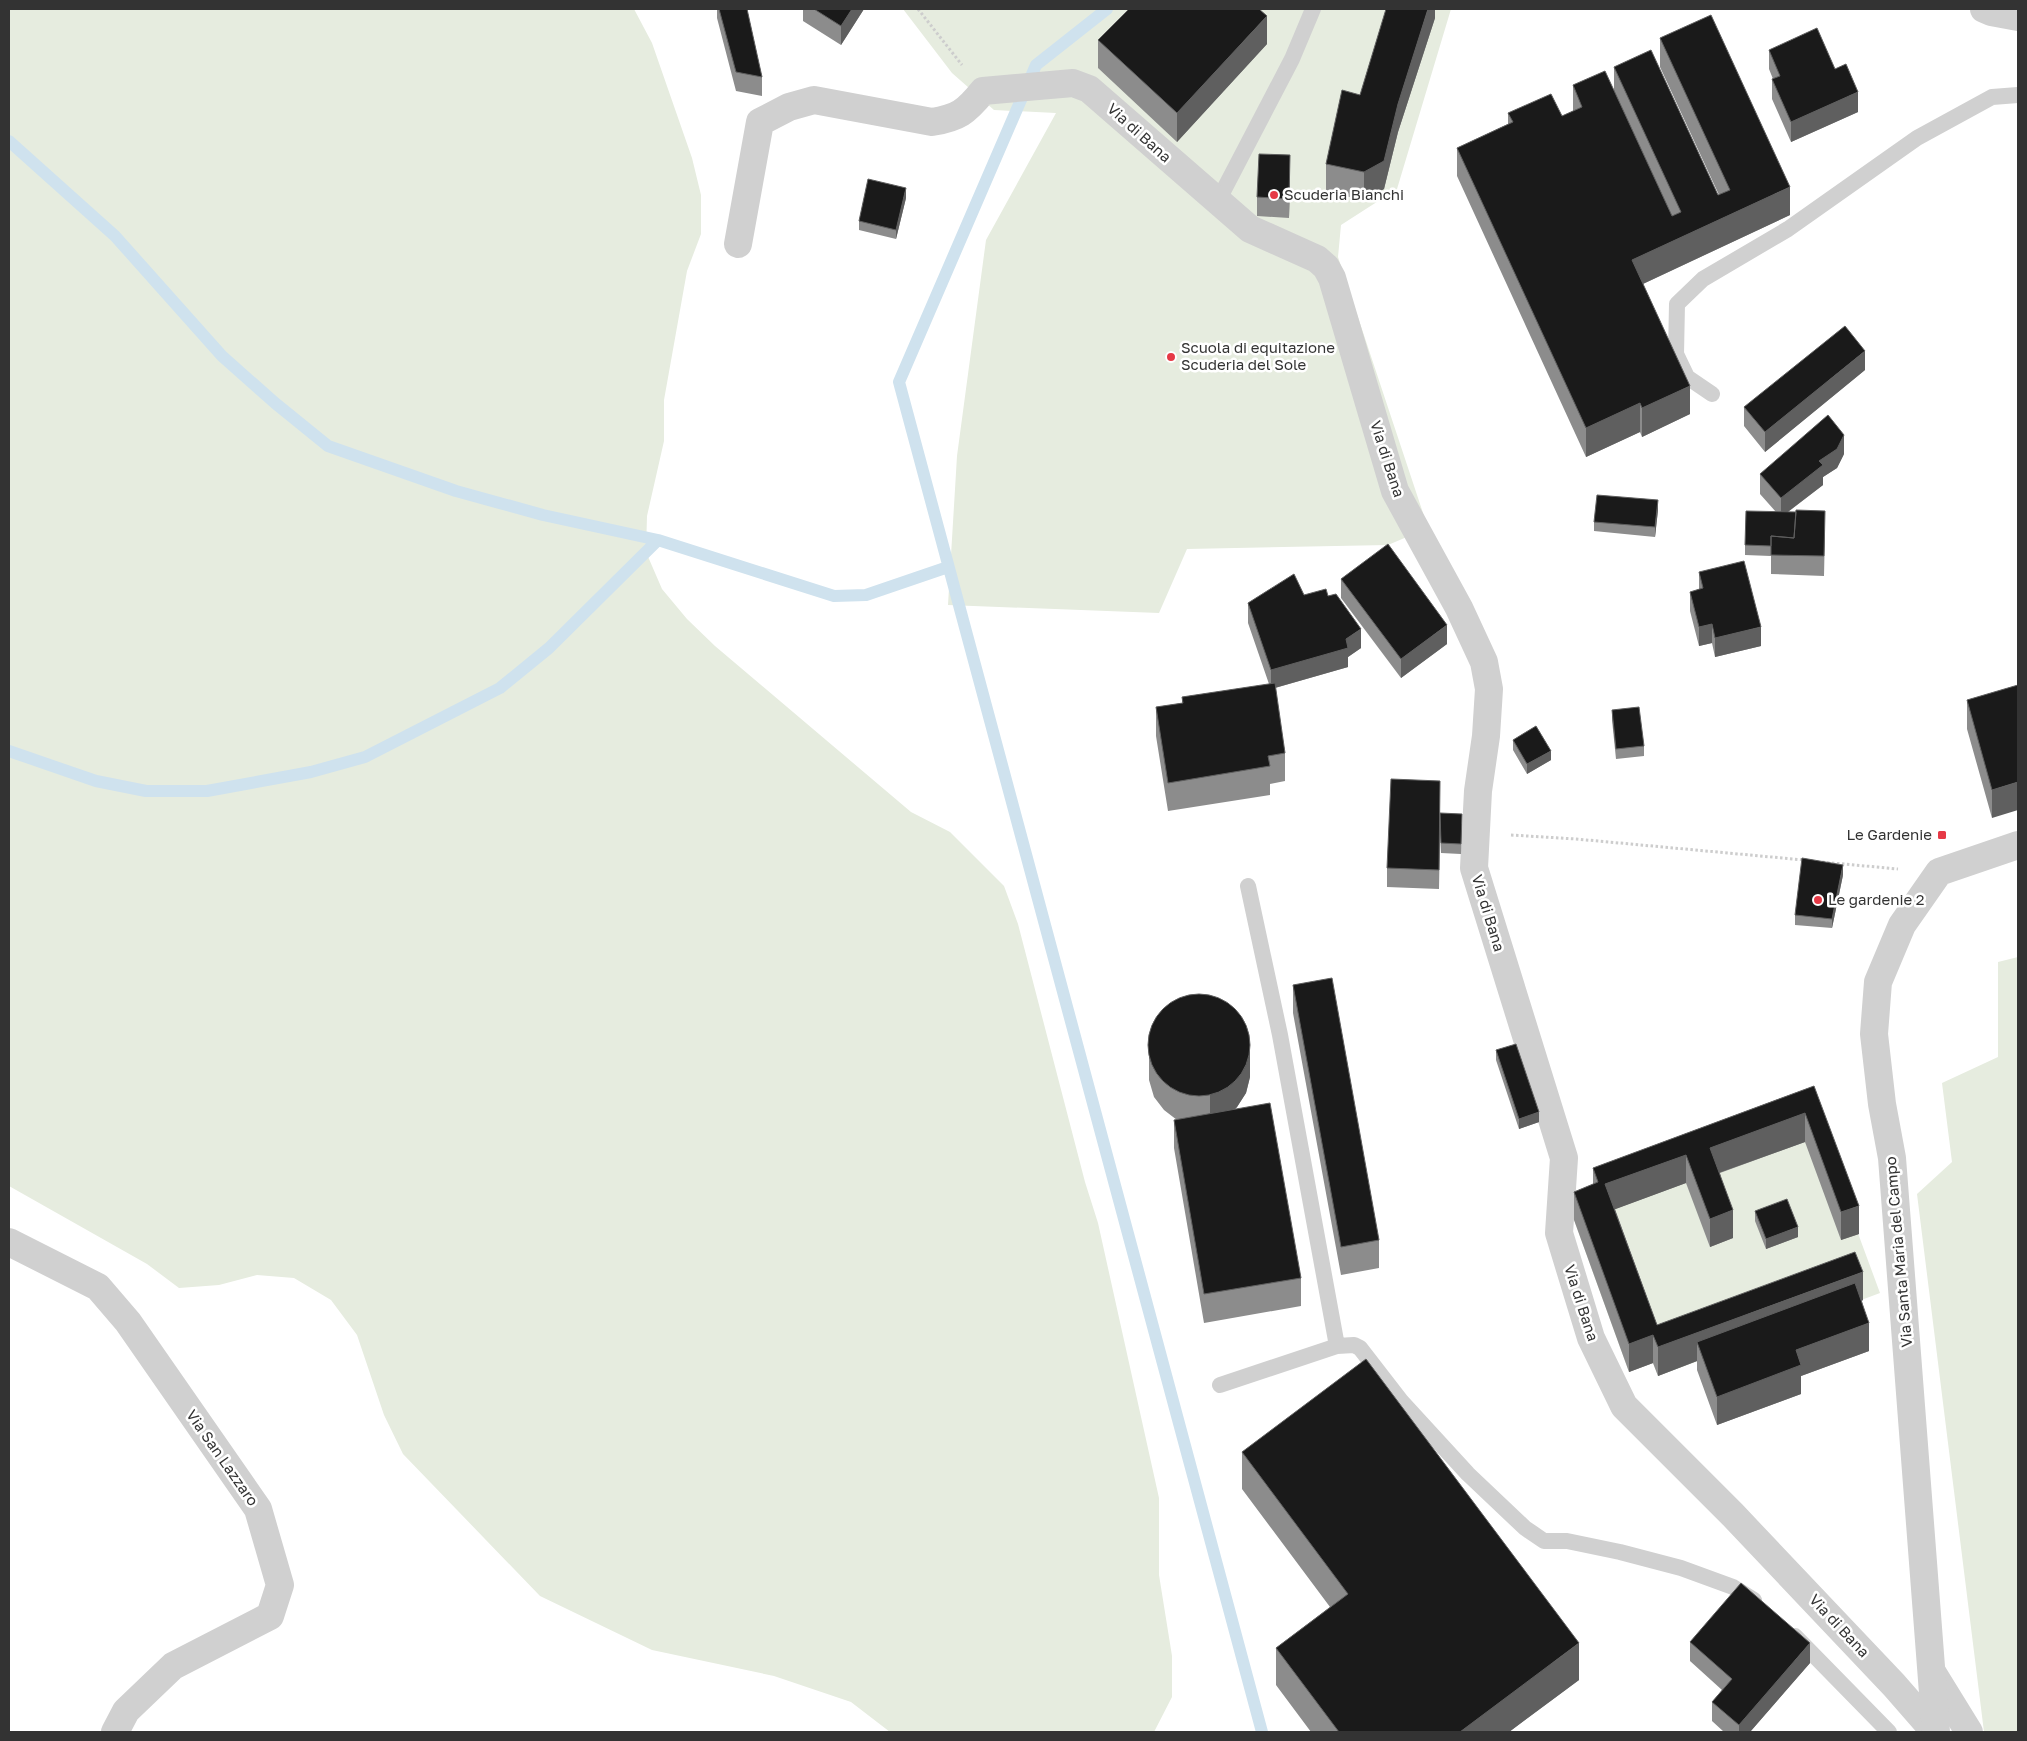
<svg xmlns="http://www.w3.org/2000/svg" width="2027" height="1741" viewBox="0 0 2027 1741" font-family="'Golos Text',sans-serif">
	<style>
		.green { fill: #e6ecdf }
		.lines { fill: none; stroke-linecap: round; stroke-linejoin: round }
		.stream { stroke: #cfe2ee; stroke-width: 12 }
		.path { stroke: #cdcdcd; stroke-width: 3; stroke-dasharray: 2.5 2.5; stroke-linecap: butt }
		.service { stroke: #d0d0d0; stroke-width: 16 }
		.minor { stroke: #d0d0d0; stroke-width: 28 }
		.tertiary { stroke: #d0d0d0; stroke-width: 28 }
		.wall { fill: #8c8c8c }
		.shaded-wall { fill: #5f5f5f }
		.building { fill: #1a1a1a; stroke: #5f5f5f }
		.poi-dot { fill: #e63946; stroke: #fff; stroke-width: 2 }
		.labels { text-anchor: middle; stroke-width: 5; stroke-linejoin: round; paint-order: stroke }
		.street-label { font-size: 15px; fill: #333; stroke: #fff }
		.poi-label { font-size: 15px; fill: #333; stroke: #fff; text-anchor: start }
	</style>
	<rect width="100%" height="100%" fill="#fff"/>
	<path class="green" d="M9,9H634L652,43L692,158L701,195V234L687,271L664,400V441L647,516L646,552L662,589L687,619L715,646L911,812L950,832L1004,886L1018,924L1085,1182L1098,1223L1159,1498V1575L1172,1656V1697L1154,1732H890L851,1702L774,1676L652,1650L540,1596L403,1454L384,1415L357,1335L331,1300L294,1278L257,1275L219,1285L179,1288L147,1264L9,1186Z
		M903,9H1451L1397,189L1341,225L1338,257L1428,528L1388,545L1187,549L1159,613L948,605L957,456L986,240L1056,113L994,110L952,73Z
		M2018,957V1732H1984L1917,1194L1952,1162L1942,1083L1998,1057V962Z
		M1814,1114L1880,1293L1658,1376L1653,1363L1629,1372L1574,1220Z"/>
	<g class="lines">
		<path class="stream" d="M1107,9L1036,65L899,382L1262,1732
			M9,141L115,236L222,356L275,403L328,446L456,491L543,515L658,540L834,596L866,595L948,567
			M9,751L96,781L146,791H207L311,772L365,757L500,688L549,648L658,540"/>
		<path class="path" d="M918,9L962,65
			M1511,835L1576,839L1804,860
			M1822,862L1898,869"/>
		<path class="service" d="M1218,201L1292,59L1313,9
			M1712,394L1687,377L1676,354L1677,304L1703,279L1788,229L1917,138L1992,97L2018,95
			M1248,886L1280,1035L1337,1346
			M1220,1385L1337,1346L1354,1345L1360,1348L1401,1401L1468,1474L1525,1528L1544,1541H1567L1620,1552L1681,1568L1733,1587L1754,1600
			M1795,1636L1889,1732"/>
		<path class="minor" d="M738,244L760,122L789,107L814,100L932,122C958,118 966,112 983,91L1073,83L1089,89L1250,229L1317,259L1326,267L1332,278L1395,491L1459,608L1484,662L1489,689L1486,736L1478,791L1474,868L1564,1158L1559,1233L1591,1338L1624,1406L1732,1514L1894,1685L1935,1732
			M9,1242L98,1287L128,1322L258,1509L280,1585L270,1616L173,1666L126,1711L115,1732
			M1932,1672L1969,1732"/>
		<path class="tertiary" d="M1984,9L1991,12L2018,17
			M1936,1732L1892,1158L1882,1104L1874,1034L1878,982L1902,925L1939,872L2018,845"/>
	</g>
	<path class="wall" d="M717,9H747L762,77V96L736,91L717,18Z
		M803,9H864L841,45L803,21Z
		M1435,9V18L1398,132L1384,189L1364,200L1326,192V164L1360,95Z
		M1660,38L1790,215L1643,284L1690,414L1642,437L1640,432L1586,457L1457,176V148L1508,124V113L1562,116L1573,111V85L1614,89V67L1718,195H1719L1660,67Z
		M1098,40L1267,44L1177,142L1098,68Z
		M1769,50L1835,69L1858,112L1791,142L1772,99V79H1773L1769,69Z
		M1290,174L1289,218L1257,216V197Z
		M906,198L896,239L859,230V221Z
		M1865,370L1765,452L1744,426V407Z
		M1844,454L1837,468L1823,477V485L1788,512L1825,530L1824,576L1771,574V556L1745,555V545L1776,512L1760,494V474Z
		M1658,510L1655,537L1594,531V522Z
		M1699,572L1761,646L1715,657L1712,643L1699,646L1690,611V592L1699,589Z
		M1341,579L1447,644L1401,678L1341,598Z
		M1304,595L1328,596L1361,648L1348,657V667L1275,688L1285,753V781L1270,784V795L1168,811L1156,736V707L1182,703V697L1269,684L1248,623V603Z
		M2018,685L1992,818L1967,729V700Z
		M1612,710L1644,746V756L1616,759L1612,720Z
		M1513,740L1551,760L1527,774L1513,750Z
		M1440,813L1462,824L1461,854L1441,853L1440,834L1439,889L1387,887V868Z
		M1843,875L1832,928L1795,925V915Z
		M1293,985L1379,1240V1268L1341,1275L1293,1013Z
		M1496,1050L1539,1122L1519,1129L1496,1060Z
		M1149,1052L1250,1077L1246,1093L1237,1107L1235,1110L1301,1278V1306L1204,1323L1174,1148V1120H1177L1164,1110L1154,1097L1149,1080Z
		M1814,1086L1859,1234L1841,1240L1805,1142L1720,1173L1733,1238L1710,1247L1686,1183L1615,1209L1657,1325L1863,1300L1862,1301L1869,1351L1801,1376V1394L1717,1425L1697,1370V1361L1658,1376L1653,1363L1629,1372L1574,1220V1192L1593,1184V1168Z
		M1755,1211L1798,1237L1766,1249L1755,1221Z
		M1242,1452L1579,1680L1509,1732H1311L1276,1685V1648L1330,1607L1242,1489Z
		M1690,1642L1810,1663L1750,1732H1724L1712,1721V1702L1722,1690L1690,1661Z"/>
	<path class="shaded-wall" d="M852,9H864L841,45V26Z
		M1428,9H1435V18L1398,132L1384,189L1364,200V172L1398,104Z
		M1267,16V44L1177,142V113Z
		M1858,92V112L1791,142V122Z
		M1290,155V174L1289,218V199Z
		M1790,187V215L1632,289V260Z
		M906,188V198L896,239V230Z
		M1865,351V370L1765,452V432Z
		M1690,386V414L1642,437V408Z
		M1640,403V432L1586,457V428Z
		M1844,435V454L1837,468L1823,477V485L1781,517V498L1819,461Z
		M1658,500V510L1655,537V527Z
		M1712,624V643L1699,646V627Z
		M1447,625V644L1401,678V659Z
		M1761,627V646L1715,657V638Z
		M1361,629V648L1348,657V667L1271,689V670L1346,639Z
		M1551,751V760L1527,774V764Z
		M2018,782V810L1992,818V790Z
		M1843,865V875L1832,928V919Z
		M1250,1048V1077L1246,1093L1237,1107L1225,1118L1210,1124V1095Z
		M1539,1112V1122L1519,1129V1119Z
		M1805,1113V1142L1710,1176V1148Z
		M1686,1155V1183L1605,1213V1184Z
		M1859,1206V1234L1841,1240V1212Z
		M1733,1210V1238L1710,1247V1219Z
		M1798,1227V1237L1766,1249V1239Z
		M1863,1272V1300L1703,1359L1697,1342V1361L1658,1376V1347Z
		M1869,1323V1351L1801,1376V1394L1717,1425V1397L1796,1350Z
		M1653,1335V1363L1629,1372V1344Z
		M1579,1643V1680L1509,1732H1460Z
		M1810,1643V1663L1750,1732H1739V1725Z"/>
	<path class="building" d="M719,9H747L762,77L736,72Z
		M814,9H852L841,26Z
		M1129,9H1259L1267,16L1177,113L1098,40Z
		M1386,9H1428L1398,104L1384,161L1364,172L1326,164L1342,90L1360,95Z
		M1711,15L1790,187L1632,260L1690,386L1642,408L1640,403L1586,428L1457,148L1513,122L1508,113L1551,94L1562,116L1582,107L1573,85L1605,71L1672,216L1681,212L1614,67L1651,50L1718,195L1730,190L1660,38Z
		M1817,28L1835,69L1846,64L1858,92L1791,122L1772,79L1780,76L1769,50Z
		M1259,154L1290,155L1289,199L1257,197Z
		M868,179L906,188L896,230L859,221Z
		M1845,326L1865,351L1765,432L1744,407Z
		M1828,415L1844,435L1837,449L1819,461L1823,465L1781,498L1760,474Z
		M1597,495L1658,500L1655,527L1594,522Z
		M1796,510L1825,511L1824,556L1771,555V536L1794,538Z
		M1746,511L1796,512L1794,538L1771,536V546L1745,545Z
		M1388,544L1447,625L1401,659L1341,579Z
		M1744,561L1761,627L1715,638L1712,624L1699,627L1690,592L1703,588L1699,572Z
		M1294,574L1304,595L1326,589L1328,596L1336,594L1361,629L1346,639L1348,648L1271,670L1248,603Z
		M1275,683L1285,753L1268,756L1270,766L1168,783L1156,707L1183,703L1182,697Z
		M2018,685V782L1992,790L1967,700Z
		M1639,707L1644,746L1616,749L1612,710Z
		M1536,726L1551,751L1527,764L1513,740Z
		M1391,779L1440,781L1439,870L1387,868Z
		M1440,813L1462,814L1461,844L1441,843Z
		M1802,858L1843,865L1832,919L1795,915Z
		M1332,978L1379,1240L1341,1247L1293,985Z
		M1148 1045a51 51 0 1 1 102 0a51 51 0 1 1-102 0Z
		M1516,1044L1539,1112L1519,1119L1496,1050Z
		M1814,1086L1859,1206L1841,1212L1805,1113L1710,1148L1733,1210L1710,1219L1686,1155L1605,1184L1657,1325L1855,1252L1863,1272L1658,1347L1653,1335L1629,1344L1574,1192L1598,1182L1593,1168Z
		M1270,1103L1301,1278L1204,1294L1174,1120Z
		M1787,1199L1798,1227L1766,1239L1755,1211Z
		M1855,1283L1869,1323L1796,1350L1801,1365L1717,1397L1697,1342Z
		M1366,1359L1579,1643L1460,1732H1339L1276,1648L1348,1594L1242,1452Z
		M1741,1583L1810,1643L1739,1725L1712,1702L1732,1679L1690,1642Z"/>
	<g class="poi-dot">
		<circle cx="1274" cy="195" r="5"/>
		<circle cx="1171" cy="357" r="5"/>
		<rect x="1937" y="830" width="10" height="10" rx="2.5"/>
		<circle cx="1818" cy="900" r="5"/>
	</g>
	<g class="labels">
		<g class="street-label">
			<text transform="translate(1139 133) rotate(42)" y="5">Via di Bana</text>
			<text transform="translate(1387 459) rotate(72)" y="5">Via di Bana</text>
			<text transform="translate(1488 913) rotate(73)" y="5">Via di Bana</text>
			<text transform="translate(1899 1252) rotate(-95)" y="5">Via Santa Maria del Campo</text>
			<text transform="translate(1581 1303) rotate(72)" y="5">Via di Bana</text>
			<text transform="translate(222 1458) rotate(55)" y="5">Via San Lazzaro</text>
			<text transform="translate(1839 1626) rotate(47)" y="5">Via di Bana</text>
		</g>
		<g class="poi-label">
			<text x="1284" y="200">Scuderia Bianchi</text>
			<text x="1181" y="353">Scuola di equitazione<tspan x="1181" dy="17">Scuderia del Sole</tspan></text>
			<text x="1932" y="840" text-anchor="end">Le Gardenie</text>
			<text x="1828" y="905">Le gardenie 2</text>
		</g>
	</g>
	<rect width="2027" height="1741" fill="none" stroke="#333333" stroke-width="20"/>
</svg>
